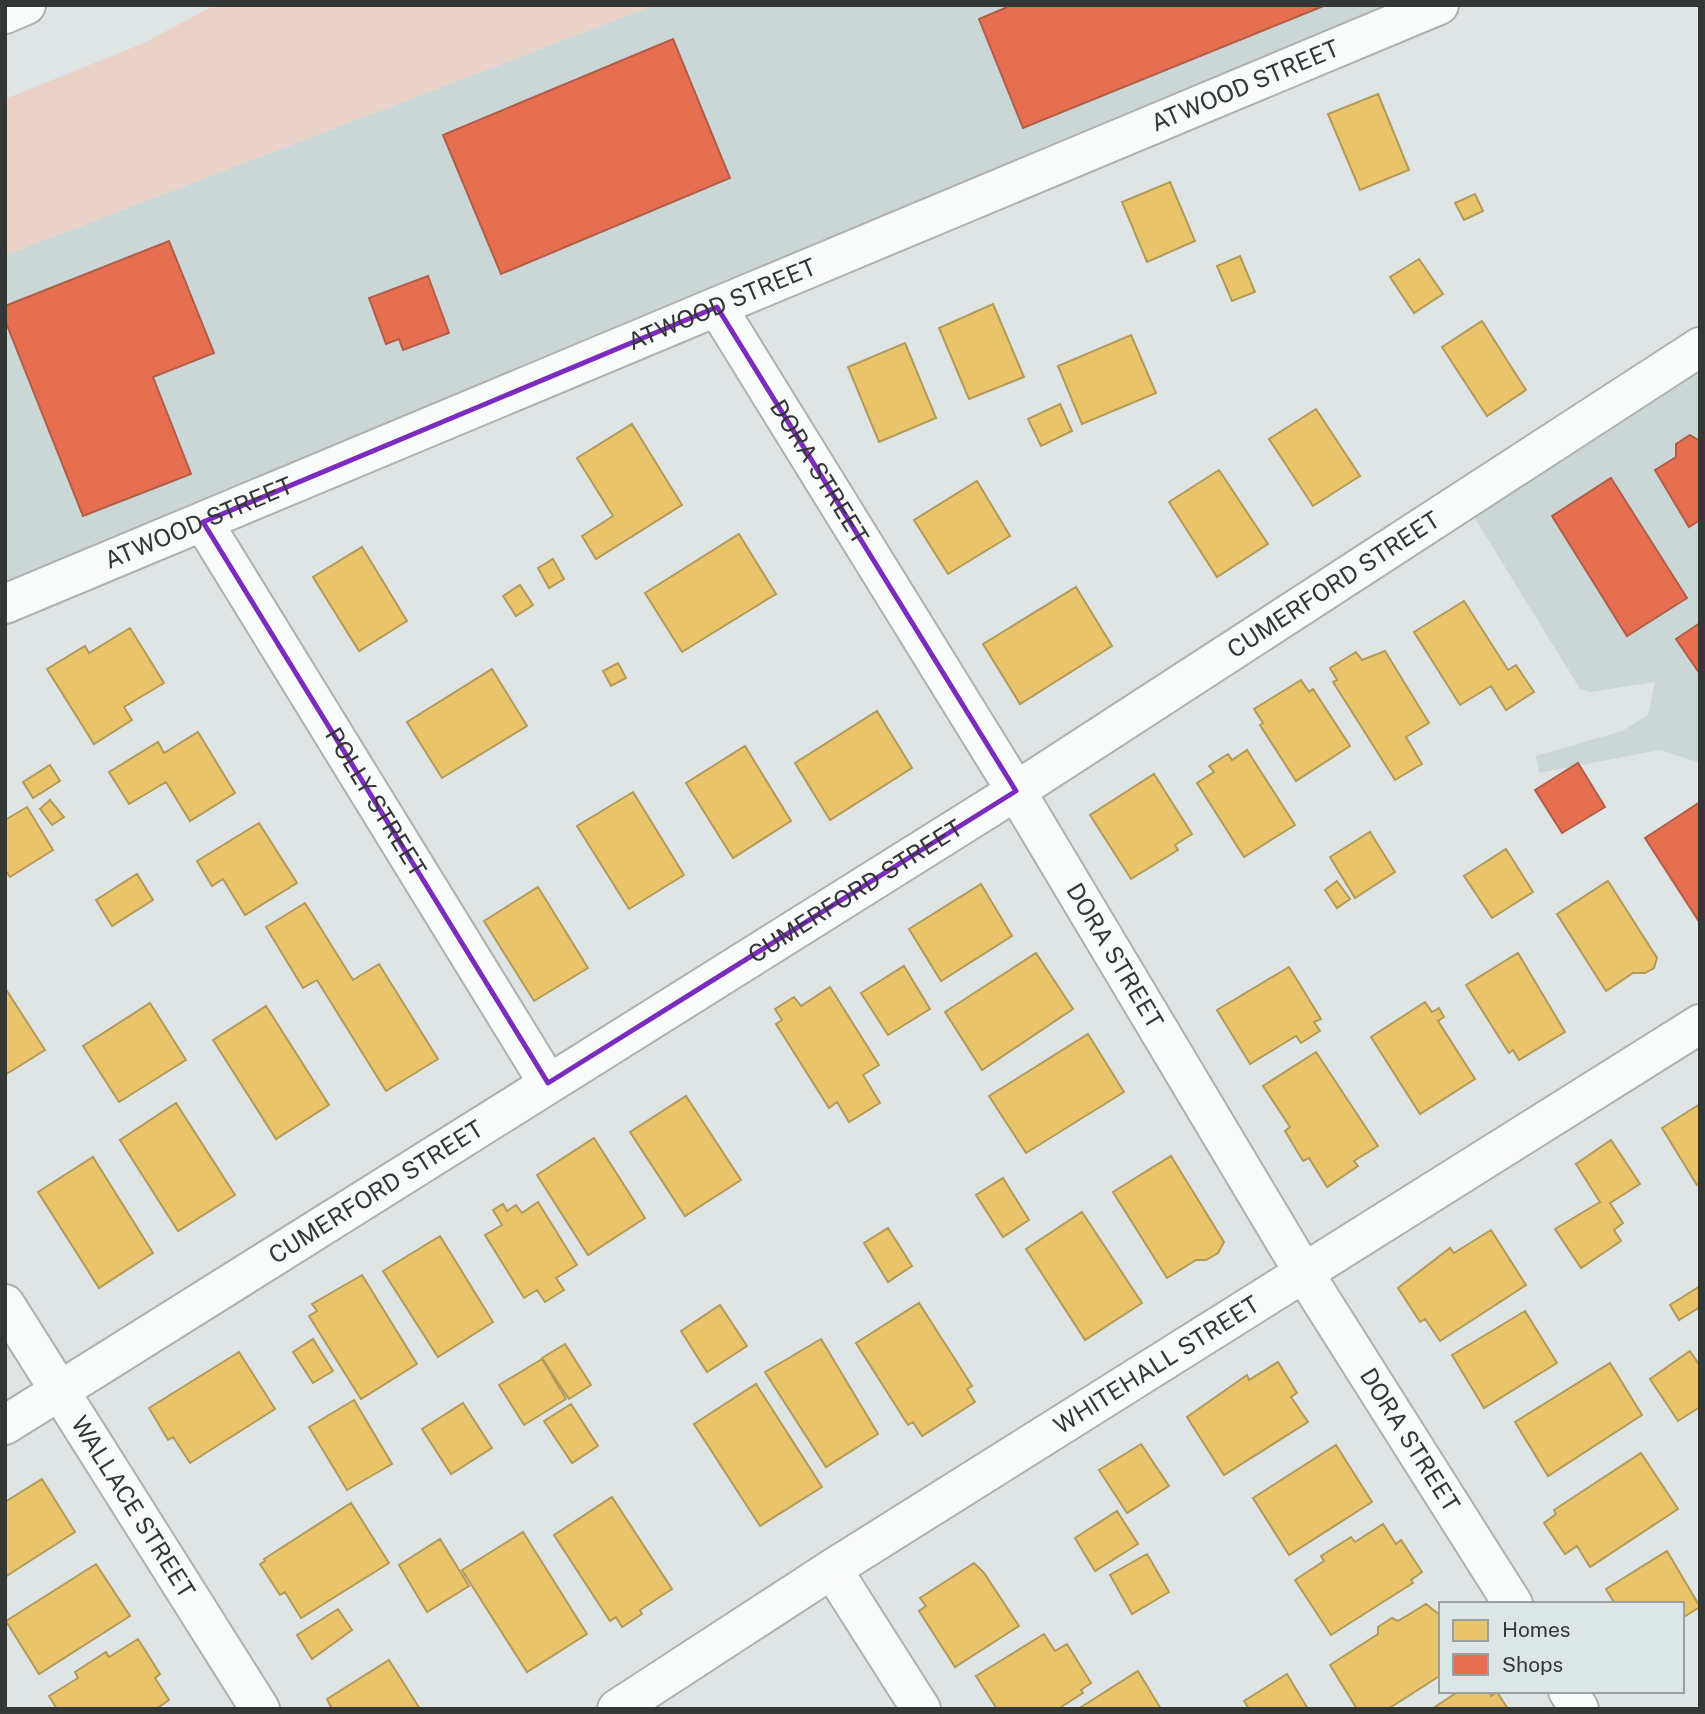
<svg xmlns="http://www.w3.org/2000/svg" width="1705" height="1714" viewBox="0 0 1705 1714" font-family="'Public Sans',sans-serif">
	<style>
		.built { fill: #cbd7d6 }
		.green { fill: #ebd2c8 }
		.homes { fill: #e9c46a; stroke: #b29a5a; stroke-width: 2 }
		.shops { fill: #e76f51; stroke: #b15e49; stroke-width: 2 }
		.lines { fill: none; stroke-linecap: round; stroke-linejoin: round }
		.street-casing { stroke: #aeb1b1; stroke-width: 42 }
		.street { stroke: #fafbfb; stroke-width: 38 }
		.marked { fill: none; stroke: #7b2cbf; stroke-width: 5; stroke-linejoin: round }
		.labels { text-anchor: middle; stroke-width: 7; stroke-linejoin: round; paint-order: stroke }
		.street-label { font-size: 24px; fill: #333736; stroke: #dde6e6 }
	</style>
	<rect width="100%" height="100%" fill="#dfe4e4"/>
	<path class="built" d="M654,5H1456L5,602V255Z
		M1700,345V763L1660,750L1539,773L1536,756L1622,731L1648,715L1655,682L1590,692L1580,689L1468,507Z"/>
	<path class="green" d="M215,5H654L5,255V99L144,43Z"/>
	<path class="homes" d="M1378,94L1409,170L1360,190L1328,114Z
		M1170,182L1195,241L1147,262L1122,202Z
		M1475,194L1483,211L1464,220L1455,203Z
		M1240,256L1255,292L1232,301L1217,266Z
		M1419,259L1443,294L1414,313L1390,277Z
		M993,304L1024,377L969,399L939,328Z
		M1482,321L1526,390L1487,416L1442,347Z
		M1131,335L1156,393L1082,424L1058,366Z
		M905,343L936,418L879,442L848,367Z
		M1060,404L1072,431L1041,446L1028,419Z
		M1316,409L1360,476L1313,506L1269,439Z
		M632,424L682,505L596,559L582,536L613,516L577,458Z
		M1219,470L1268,544L1217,577L1169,502Z
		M977,481L1010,536L948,574L914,520Z
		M739,534L776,594L682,652L645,593Z
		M362,547L407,621L359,651L313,577Z
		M553,559L564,579L549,588L538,568Z
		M520,585L533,605L516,616L503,596Z
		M1076,587L1112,646L1020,704L983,644Z
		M1464,601L1508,670L1516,665L1534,692L1506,710L1491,686L1460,705L1414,632Z
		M130,628L164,683L124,707L132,720L94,744L47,669L85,646L89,653Z
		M1385,651L1429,723L1406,737L1422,764L1395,780L1333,682L1337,680L1330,668L1356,652L1362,660Z
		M618,663L626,678L611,686L603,671Z
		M492,669L527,726L442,778L407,722Z
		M1301,680L1309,692L1313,689L1350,746L1296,781L1260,725L1263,723L1254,709Z
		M877,711L912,768L830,820L795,763Z
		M198,732L235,793L190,821L166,782L129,804L109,772L158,742L164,753Z
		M745,746L791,821L733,858L686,783Z
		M1247,750L1295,825L1244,857L1197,783L1214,772L1209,766L1228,754L1232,760Z
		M50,765L60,781L33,798L23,782Z
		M1154,774L1192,834L1175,845L1178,850L1131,879L1090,815Z
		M633,792L684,875L629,909L577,826Z
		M50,800L64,817L52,825L40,809Z
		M27,807L53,850L10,877L5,870V820Z
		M259,823L297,883L245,915L223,879L212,886L197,861Z
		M1370,832L1395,872L1355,898L1330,857Z
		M1506,849L1533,892L1492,918L1464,876Z
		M137,874L153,900L112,926L96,900Z
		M1337,881L1350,899L1337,908L1325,890Z
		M1608,881L1657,958L1654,968L1645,973H1633L1606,991L1557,914Z
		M981,884L1012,936L941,981L909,929Z
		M538,887L588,968L534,1001L484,921Z
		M305,903L353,980L379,964L438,1059L386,1091L317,980L303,988L266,927Z
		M1036,953L1073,1009L982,1070L945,1012Z
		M1518,953L1565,1032L1519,1060L1513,1050L1509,1053L1466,985Z
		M904,966L930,1009L888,1035L861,993Z
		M1289,967L1321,1019L1314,1022L1320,1031L1301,1043L1296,1036L1250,1064L1217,1010Z
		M830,987L879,1065L863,1075L880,1103L849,1122L837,1102L829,1108L776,1024L782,1020L775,1009L794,997L801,1006Z
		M5,988L45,1050L5,1075Z
		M1425,1002L1432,1012L1439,1008L1444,1017L1438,1021L1475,1079L1420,1114L1371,1037Z
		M150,1003L186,1060L119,1102L83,1046Z
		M266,1006L329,1105L276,1139L213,1040Z
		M1088,1034L1124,1092L1026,1153L989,1096Z
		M1316,1052L1378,1146L1354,1161L1358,1166L1327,1187L1309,1158L1303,1161L1285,1131L1290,1127L1263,1086Z
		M686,1096L741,1180L685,1216L630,1132Z
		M176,1103L235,1195L178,1231L120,1140Z
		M1700,1104V1183L1697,1185L1662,1128Z
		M594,1138L645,1218L588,1255L537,1175Z
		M1611,1140L1640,1184L1610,1203L1623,1223L1614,1230L1621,1241L1581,1268L1555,1229L1600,1202L1576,1164Z
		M1171,1156L1224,1242L1218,1253L1206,1260H1196L1167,1278L1113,1192Z
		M93,1157L153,1253L99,1288L38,1192Z
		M1003,1178L1029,1220L1003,1237L976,1195Z
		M538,1202L577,1265L556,1278L564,1290L545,1302L537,1290L524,1298L485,1235L502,1225L493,1210L503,1204L507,1211L516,1205L522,1213Z
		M1082,1212L1142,1303L1085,1340L1026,1249Z
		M888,1228L912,1266L888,1282L864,1243Z
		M1491,1230L1526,1285L1440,1341L1425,1319L1420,1322L1398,1288L1450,1248L1454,1253Z
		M440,1236L493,1322L438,1357L383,1271Z
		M362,1275L417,1364L361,1399L309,1316L317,1311L312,1304Z
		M1700,1286V1307L1679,1320L1670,1305Z
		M919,1303L972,1386L967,1389L975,1402L922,1436L913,1422L908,1425L856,1343Z
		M720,1305L747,1346L707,1372L681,1331Z
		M1525,1311L1557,1363L1484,1408L1452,1355Z
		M313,1339L333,1371L313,1383L293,1352Z
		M821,1339L878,1434L826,1467L765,1372Z
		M565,1344L591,1385L569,1399L542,1358Z
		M1690,1351L1700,1366V1407L1678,1421L1650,1379Z
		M239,1352L275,1409L190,1463L173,1437L168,1440L149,1408Z
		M542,1359L566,1399L524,1425L499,1385Z
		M1278,1362L1297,1393L1291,1397L1308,1422L1224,1475L1187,1417L1247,1375L1249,1380Z
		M1610,1363L1642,1415L1548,1476L1515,1422Z
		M756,1384L822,1487L760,1526L694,1424Z
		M354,1400L392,1464L347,1490L309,1427Z
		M463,1403L492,1448L451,1474L422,1429Z
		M571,1404L598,1446L572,1463L544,1421Z
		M1141,1444L1169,1486L1127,1513L1099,1470Z
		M1336,1445L1372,1502L1289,1555L1253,1498Z
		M1641,1453L1678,1509L1590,1567L1577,1546L1565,1554L1544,1523L1556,1514L1554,1510Z
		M42,1479L75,1532L5,1577V1502Z
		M612,1497L672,1589L640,1610L642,1614L622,1627L616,1617L610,1621L554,1535Z
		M351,1503L389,1563L301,1618L285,1592L280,1595L260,1564L265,1561L264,1559Z
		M1117,1511L1138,1544L1095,1571L1075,1538Z
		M1383,1524L1396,1544L1401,1540L1422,1572L1411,1580L1413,1583L1331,1635L1295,1580L1324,1561L1321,1556L1351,1537L1355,1542Z
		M523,1532L587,1634L527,1672L462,1570Z
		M440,1539L469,1586L427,1612L399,1565Z
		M1667,1551L1700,1607L1682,1618V1604H1615L1606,1589Z
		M1147,1554L1169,1592L1132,1614L1110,1575Z
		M974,1563L984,1573L1019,1626L955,1667L919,1611L926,1606L920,1598Z
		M96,1564L130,1616L39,1674L6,1621Z
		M1426,1604L1441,1616V1675L1388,1709H1357L1330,1665L1378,1634V1627L1392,1618L1398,1621Z
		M338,1609L352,1630L312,1659L297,1635Z
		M1044,1634L1055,1651L1067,1644L1091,1683L1081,1690L1083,1693L1058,1709H997L976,1676Z
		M138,1639L160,1674L155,1678L169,1700L156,1709H57L49,1696L78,1678L75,1672L106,1652L109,1657Z
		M389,1660L420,1709H332L327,1699Z
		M1138,1671L1161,1709H1078Z
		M1287,1674L1308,1709H1249L1244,1701Z
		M1459,1691H1489L1491,1696L1497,1692L1508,1709H1432Z"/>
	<path class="shops" d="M1012,5H1326L1023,128L979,19Z
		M673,39L730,178L501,274L443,135Z
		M169,241L214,353L153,377L191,474L83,516L5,320V306Z
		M428,276L449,333L403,350L399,339L386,344L369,298Z
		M1690,435L1700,441V520L1689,527L1655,470L1676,457V444Z
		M1611,478L1687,598L1627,636L1552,516Z
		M1700,623V674L1676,639Z
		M1578,763L1605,807L1562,833L1535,790Z
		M1700,802V923L1645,838Z"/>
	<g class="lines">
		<defs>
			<g id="street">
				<path d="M5,14L26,5"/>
				<path id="s1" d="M717,307L1016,791L1304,1273L1513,1604"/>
				<path id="s2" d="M203,522L548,1083"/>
				<path id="s3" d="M5,604L1439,5"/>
				<path id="s4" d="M5,1304L260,1709"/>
				<path id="s5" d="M5,1425L1016,791L1700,347"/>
				<path d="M832,1569L921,1709"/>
				<path d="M1568,1691L1579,1709"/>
				<path id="s6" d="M617,1709L832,1569L1700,1024"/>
			</g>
		</defs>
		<use href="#street" class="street-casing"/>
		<use href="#street" class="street"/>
	</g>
	<path class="marked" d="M717,307L1016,791L548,1083L203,522Z"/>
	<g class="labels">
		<g class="street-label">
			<text dy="8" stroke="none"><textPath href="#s3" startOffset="1344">ATWOOD STREET</textPath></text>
			<text dy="8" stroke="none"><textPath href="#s3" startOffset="777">ATWOOD STREET</textPath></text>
			<text dy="8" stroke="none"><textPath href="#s1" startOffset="194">DORA STREET</textPath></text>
			<text dy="8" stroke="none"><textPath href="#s3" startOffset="210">ATWOOD STREET</textPath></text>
			<text dy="8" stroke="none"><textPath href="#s5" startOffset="1572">CUMERFORD STREET</textPath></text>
			<text dy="8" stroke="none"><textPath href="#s2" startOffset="329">POLLY STREET</textPath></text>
			<text dy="8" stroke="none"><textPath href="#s5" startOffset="1004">CUMERFORD STREET</textPath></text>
			<text dy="8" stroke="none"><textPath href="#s1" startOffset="761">DORA STREET</textPath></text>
			<text dy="8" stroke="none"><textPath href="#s5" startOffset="438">CUMERFORD STREET</textPath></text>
			<text dy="8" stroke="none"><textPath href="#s6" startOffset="640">WHITEHALL STREET</textPath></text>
			<text dy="8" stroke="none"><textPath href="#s1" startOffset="1328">DORA STREET</textPath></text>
			<text dy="8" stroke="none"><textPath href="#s4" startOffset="240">WALLACE STREET</textPath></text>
		</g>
	</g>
	<rect width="1705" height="1714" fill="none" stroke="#333736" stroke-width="14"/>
	<rect x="1439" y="1602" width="245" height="91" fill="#dde6e6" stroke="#99a0a0" stroke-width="2"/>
	<rect x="1453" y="1620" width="35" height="21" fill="#e9c46a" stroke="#99a0a0" stroke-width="2"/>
	<text x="1502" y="1637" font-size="21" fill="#333736">Homes</text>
	<rect x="1453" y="1654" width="35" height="21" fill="#e76f51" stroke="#99a0a0" stroke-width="2"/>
	<text x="1502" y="1672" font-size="21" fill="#333736">Shops</text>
</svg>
